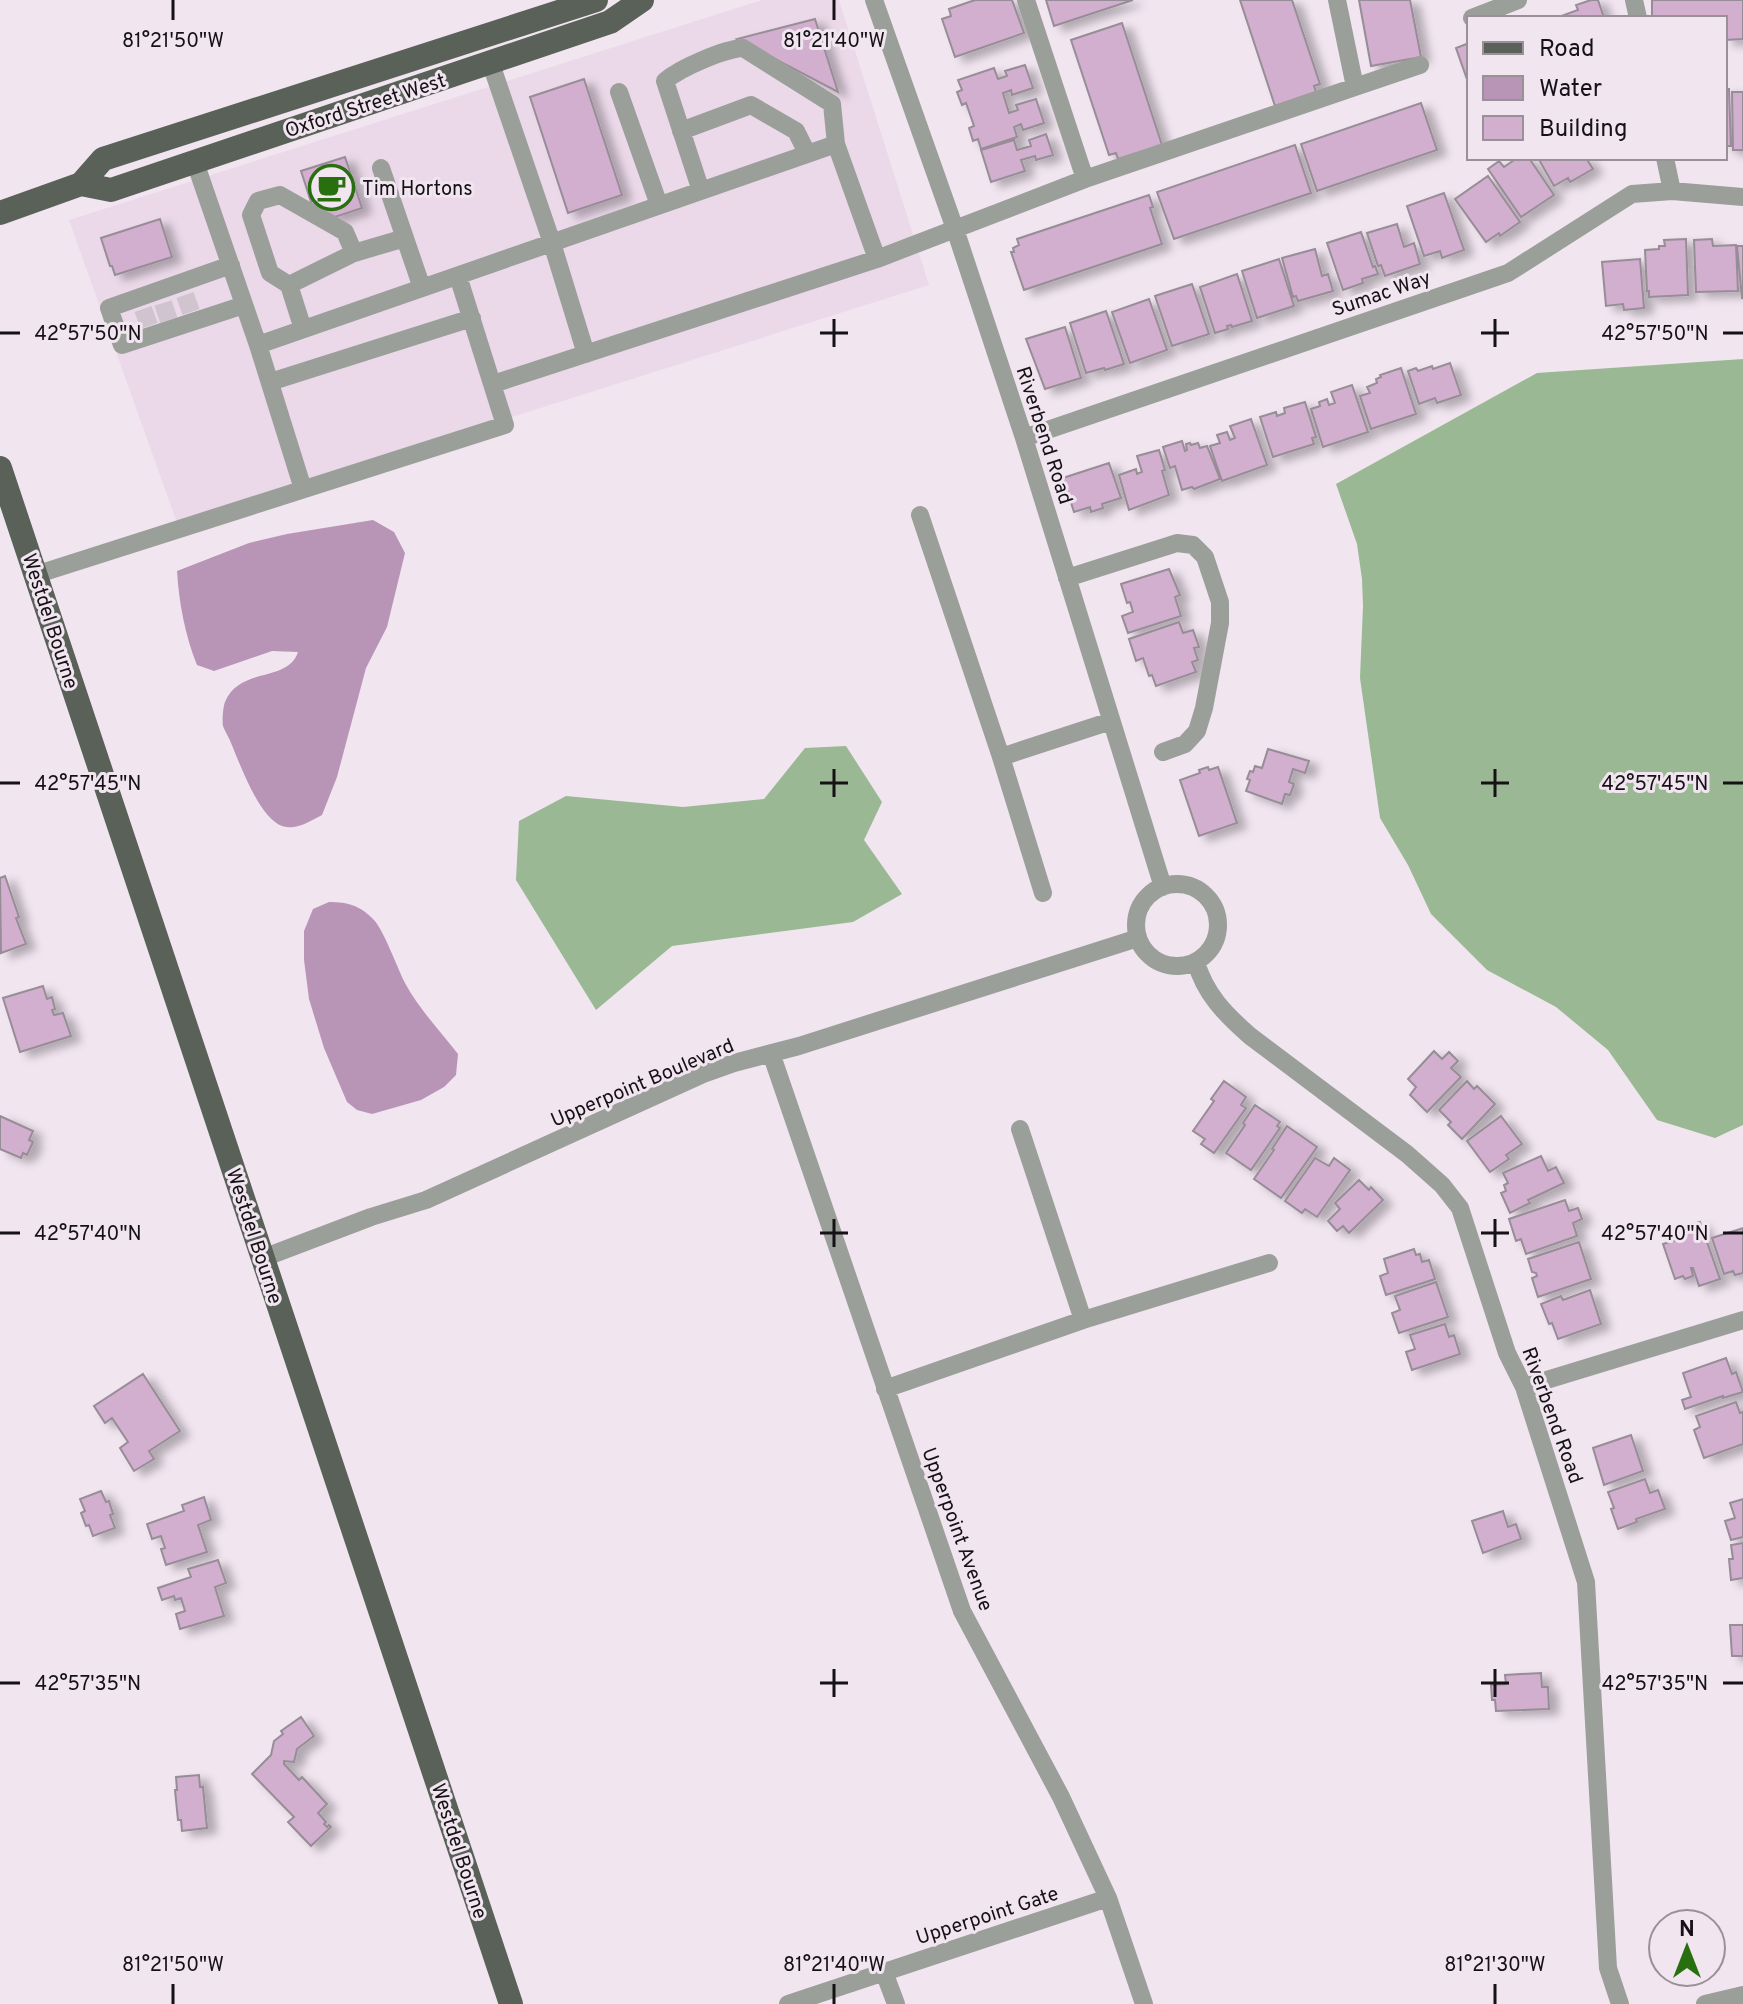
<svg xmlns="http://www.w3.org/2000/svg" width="1743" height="2004" viewBox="0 0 1743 2004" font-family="Overpass,sans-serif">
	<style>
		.built { fill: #ebd9ea }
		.forest { fill: #9ab893 }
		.water { fill: #b895b6 }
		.building { fill: #d2aecf; stroke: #978d96; stroke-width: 2; filter: url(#shadow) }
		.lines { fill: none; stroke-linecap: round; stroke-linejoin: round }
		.minor-tunnel { stroke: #d0c5cf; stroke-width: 18; stroke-dasharray: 18 9; stroke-linecap: butt }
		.minor { stroke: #9b9f9a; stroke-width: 18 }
		.major { stroke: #5a6159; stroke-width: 24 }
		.ticks { fill: none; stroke: #151115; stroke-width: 3 }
		.labels { text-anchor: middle; stroke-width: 6; stroke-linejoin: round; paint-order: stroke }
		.street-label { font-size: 20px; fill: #151115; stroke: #f1e5f0 }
		.poi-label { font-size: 20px; fill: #151115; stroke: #f1e5f0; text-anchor: start }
		.ticks-label { font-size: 20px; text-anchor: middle; fill: #151115; stroke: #f1e5f0; stroke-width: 6; stroke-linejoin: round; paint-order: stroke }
	</style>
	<defs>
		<filter id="shadow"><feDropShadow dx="9" dy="5" stdDeviation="4" flood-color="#0004"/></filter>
	</defs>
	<rect width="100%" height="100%" fill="#f1e5f0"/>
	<path class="built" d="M762,0H839L929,285L177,523L69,220Z"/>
	<path class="forest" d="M1743,359V1125L1715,1138L1657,1120L1608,1050L1556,1007L1487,970L1431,914L1408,865L1380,818L1360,678L1363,606L1362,579L1357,544L1336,484L1537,373Z
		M846,746L882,802L864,840L902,894L853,922L672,946L596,1010L516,880L519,821L566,796L683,807L764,799L805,748Z"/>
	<path class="water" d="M373,520L394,532L405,553L387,627L366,668L337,777L322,815C310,821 296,831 282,826C259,818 240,764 231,743C229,737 225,732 223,726C222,721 223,707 225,702C240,666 288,683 298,652L272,651L214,671L197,665C185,635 179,603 177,571L249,543L287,534Z
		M329,902C348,902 361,906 374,920C384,931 397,967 405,983C419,1009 440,1031 458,1054L456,1075L444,1087L421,1100L372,1114L357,1110L347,1102L324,1048L309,999L304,960V931L313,909Z"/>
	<path class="building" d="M975,0H1012L1024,33L955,57L942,19L951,16L949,9Z
		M1046,0H1133L1054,26Z
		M1240,0H1292L1320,84L1314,86L1316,92L1275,106Z
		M1359,0H1410L1421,57L1371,66Z
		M1591,0H1598L1604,18H1556L1578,10L1576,5Z
		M1652,0H1743V39L1725,40V18H1652Z
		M815,19L838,92L737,39Z
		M1122,23L1162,145L1118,159L1116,153L1109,155L1071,40Z
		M1469,43V85L1456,48Z
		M1025,65L1033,88L1012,95L1011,90L1003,93L1009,113L1018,110L1016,105L1036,99L1044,123L1023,130L1021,124L1014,127L1017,137L981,149L978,139L973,141L969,128L974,126L966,103L962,105L957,92L962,90L958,80L994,68L998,79L1007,76L1005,71Z
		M584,79L622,195L568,213L530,97Z
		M1725,89H1729L1731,146H1725Z
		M1732,92H1743V150H1733Z
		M1421,103L1437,150L1317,191L1301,144Z
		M1046,134L1053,155L1036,160L1035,156L1021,160L1025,171L991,182L981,150L1014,140L1017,150L1031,146L1029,140Z
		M1295,145L1311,193L1174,239L1157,192Z
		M345,157L362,208L335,217L312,205L301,171Z
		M1517,158H1529L1554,195L1521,217L1488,169L1499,161L1504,167Z
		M1538,158H1586L1593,169L1570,182L1568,178L1554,186Z
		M1488,176L1520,222L1500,236L1499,233L1486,242L1455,199Z
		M1444,193L1464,250L1442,258L1440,251L1424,256L1407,206Z
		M1149,195L1153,207L1150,208L1162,244L1024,290L1011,252H1014L1013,248L1019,245L1017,239Z
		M160,219L172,257L115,275L112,266H110L101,238Z
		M1397,224L1404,247L1414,243L1420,264L1385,276L1381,265L1378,266L1367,233Z
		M1361,232L1373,267L1375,266L1378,274L1362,279L1363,283L1343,290L1327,243Z
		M1686,239L1688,295L1649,297V291H1647L1645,250L1659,249V246H1665L1664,240Z
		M1712,239L1713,246L1736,245L1738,291L1696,292L1694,240Z
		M1737,246H1743V298H1742Z
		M1315,249L1322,276L1328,274L1333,291L1298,301L1296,296L1293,297L1282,258Z
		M1279,259L1294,306L1257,318L1242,271Z
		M1640,259L1644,308L1624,310L1623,304L1606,306L1602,262Z
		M1237,274L1252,321L1232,327L1231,325L1227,326L1228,329L1215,333L1200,287Z
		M1192,284L1209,334L1172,346L1155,296Z
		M1149,299L1167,350L1130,363L1112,312Z
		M1106,311L1124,364L1105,370L1104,368L1086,373L1070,323Z
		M1065,327L1081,378L1045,389L1026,339Z
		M1450,363L1461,395L1437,403L1435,398L1419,404L1408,371L1416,368L1418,371L1432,366L1433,369Z
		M1401,368L1416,414L1371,429L1360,396L1370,393L1367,387L1377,383L1376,379L1381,377L1380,375Z
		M1352,385L1368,432L1323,447L1311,409L1320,406L1319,402L1327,399L1329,405L1335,403L1331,392Z
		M1305,402L1316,437L1312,438L1314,444L1273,457L1260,417L1276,412L1277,416L1285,413L1284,408Z
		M1251,419L1267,465L1222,481L1210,446L1220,443L1217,435L1227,432L1230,440L1235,438L1230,426Z
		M1182,441L1185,451L1187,450L1186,444L1190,443L1191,445L1198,443L1200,448L1207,446L1220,479L1194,489L1192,487L1182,490L1175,466L1170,468L1163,447Z
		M1159,450L1165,470L1162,471L1169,495L1129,510L1119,475L1136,469L1137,474L1142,472L1137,456Z
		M1109,463L1121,498L1102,504L1103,508L1091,512L1090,507L1074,512L1063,478Z
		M1169,569L1180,595L1175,597L1181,616L1128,633L1122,616L1133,612L1130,602L1127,603L1121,584Z
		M1179,622L1183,633L1193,630L1199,647L1194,648L1198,660L1192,662L1196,672L1156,686L1152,675L1149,676L1143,658L1136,661L1129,639Z
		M1268,749L1309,761L1305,773L1293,769L1289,782L1294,784L1290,795L1285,794L1282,804L1246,791L1250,780L1247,779L1250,771L1253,772L1255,766L1262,768Z
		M1208,767L1209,770L1218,767L1237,823L1199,836L1180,780L1200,773L1199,770Z
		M5,876L19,917L16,918L26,944L1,953L0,878Z
		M43,986L47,999L52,997L55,1009L52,1010L54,1015L63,1013L71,1036L20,1052L3,998Z
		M1434,1051L1442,1059L1449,1052L1458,1061L1451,1068L1461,1077L1427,1112L1410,1095L1416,1087L1408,1079Z
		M1224,1081L1246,1097L1241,1105L1246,1108L1214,1153L1201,1144L1205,1139L1193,1131L1214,1101L1211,1099Z
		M1467,1081L1474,1089L1477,1086L1495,1104L1462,1139L1448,1125L1451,1122L1439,1110Z
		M1255,1105L1280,1122L1277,1126L1280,1128L1251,1170L1226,1153L1245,1125L1243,1123Z
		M0,1116L33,1131L29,1140L33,1142L27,1155L23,1153L21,1158L0,1149Z
		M1501,1116L1522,1144L1506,1155L1509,1159L1490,1172L1467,1141Z
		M1287,1126L1317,1147L1281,1198L1254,1179L1274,1150L1272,1149Z
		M1541,1156L1548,1171L1556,1167L1564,1183L1528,1200L1530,1203L1510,1213L1501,1193L1506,1191L1504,1185L1508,1183L1503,1173Z
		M1315,1158L1329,1166L1334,1158L1350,1170L1317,1217L1305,1209L1302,1213L1285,1201Z
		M1359,1180L1369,1190L1371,1187L1383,1200L1349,1233L1343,1226L1337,1231L1328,1221L1340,1209L1335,1203Z
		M1565,1200L1569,1211L1578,1208L1582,1219L1573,1223L1577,1236L1526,1254L1521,1239L1516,1241L1509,1219Z
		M1700,1222L1720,1279L1699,1286L1693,1268H1691L1693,1276L1685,1279L1683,1276L1675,1279L1663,1244L1680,1239L1676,1229Z
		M1743,1228V1273L1735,1275L1733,1271L1724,1274L1712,1238Z
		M1579,1242L1591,1279L1538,1297L1532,1278L1537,1276L1536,1273L1532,1272L1528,1259Z
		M1414,1249L1416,1255L1420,1254L1422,1262L1429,1260L1435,1279L1386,1295L1380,1276L1388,1273L1384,1259Z
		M1436,1282L1448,1317L1399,1333L1392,1313L1400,1310L1395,1296Z
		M1590,1290L1601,1324L1558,1339L1552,1323L1549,1324L1541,1304L1561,1296L1563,1300Z
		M1445,1324L1449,1337L1454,1335L1460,1354L1412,1370L1406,1352L1415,1349L1410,1335Z
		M1726,1358L1732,1374L1736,1372L1743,1392L1723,1398V1396L1685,1409L1682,1400L1691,1397L1683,1373Z
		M143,1374L180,1431L149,1451L154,1459L134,1471L120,1448L128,1442L112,1418L105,1423L94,1406Z
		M1736,1402L1740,1413L1743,1412V1444L1704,1458L1694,1430L1700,1427L1696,1416Z
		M1631,1435L1643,1471L1604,1485L1593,1448Z
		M1645,1479L1650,1493L1658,1490L1665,1509L1636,1519L1637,1522L1618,1529L1611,1509L1614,1508L1608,1492Z
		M101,1491L106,1502L109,1501L113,1514L110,1515L115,1528L93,1536L89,1525L86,1526L81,1513L85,1511L80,1499Z
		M204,1497L211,1520L198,1525L207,1552L166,1565L161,1549L165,1548L161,1536L152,1539L147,1524L184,1511L182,1505Z
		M1743,1499V1537L1731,1540L1725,1521L1735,1518L1730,1503Z
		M1503,1511L1508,1527L1516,1524L1521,1539L1483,1553L1472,1521Z
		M1743,1543V1578L1731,1580L1729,1559H1733L1731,1545Z
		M218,1560L226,1583L215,1587L224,1616L180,1629L176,1614L185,1611L181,1598L175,1600L174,1596L162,1600L158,1588L191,1577L188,1569Z
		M1730,1625H1743V1656H1732Z
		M1541,1673L1542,1687H1548L1549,1709L1496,1711L1495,1700H1492L1491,1685L1506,1684L1505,1675Z
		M301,1717L314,1736L297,1749L294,1762L284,1761V1764L299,1780L302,1777L327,1804L318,1813L326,1822L324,1824L327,1827L329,1825L331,1827L311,1846L288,1822L294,1817L252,1774L271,1755L274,1741L283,1734L281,1731Z
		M199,1775L200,1787H203L207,1828L182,1831L181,1820H178L175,1790H177L176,1777Z"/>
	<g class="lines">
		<path class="minor-tunnel" d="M185,295L191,312
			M163,303L169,321
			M143,309L150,328"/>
		<path class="minor" d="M874,0L955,229L1024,438L1163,887
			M1026,0L1085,179
			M1634,0L1638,18
			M1472,18L1518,0
			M491,64L552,243L586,354
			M1355,87L1420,65
			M619,92L659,205
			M681,131L751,105L796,131L807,153
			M1665,158L1672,191
			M195,162L258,345L836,144L877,259L1085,179L1355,87L1337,0
			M381,168L422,288
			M701,191L665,81C680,68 724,49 743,48L832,104L836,144
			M231,265L109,308L122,345L244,305
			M289,285L354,253L405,238
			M303,329L289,285L270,273L251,215L258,201L280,195L345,232L354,253
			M258,345L303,489
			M270,382L472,318
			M493,384L877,259
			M1024,438L1508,273L1632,194L1672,191L1743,197
			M920,515L1001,757
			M35,575L505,425L458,276
			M1067,578L1177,543L1193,545L1205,557L1220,602V623L1204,708L1197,731L1185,744L1163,752
			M1136 925a41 41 0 1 1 82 0a41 41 0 1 1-82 0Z
			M1043,893L1001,757L1111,721
			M1196,962C1205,994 1225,1014 1250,1036L1407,1154L1442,1185L1460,1208L1507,1353L1524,1387L1586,1582L1608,1968L1620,2004
			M771,1053L962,1611L1061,1797L1108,1898L1144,2004
			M1020,1129L1083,1320
			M263,1258L371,1217L426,1200L703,1074L734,1063L799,1046L1138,938
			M1524,1387L1743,1320
			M885,1389L1083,1320L1269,1263
			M884,1972L896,2004
			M788,2004L1108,1898
			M1705,2004L1743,1995"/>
		<path class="major" d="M81,184L111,190L610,22L642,0
			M0,213L81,184L103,159L596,0
			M0,468L511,2004"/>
	</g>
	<path class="ticks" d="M173,0V20M834,0V20M834,319V347M1495,319V347M0,333H20M820,333H848M1481,333H1509M1723,333H1743M834,769V797M1495,769V797M0,783H20M820,783H848M1481,783H1509M1723,783H1743M834,1219V1247M1495,1219V1247M0,1233H20M820,1233H848M1481,1233H1509M1723,1233H1743M834,1669V1697M1495,1669V1697M0,1683H20M820,1683H848M1481,1683H1509M1723,1683H1743M173,1984V2004M834,1984V2004M1495,1984V2004"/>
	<defs>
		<symbol id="cafe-ring" viewBox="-11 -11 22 22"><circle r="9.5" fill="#f1e5f0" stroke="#276f0f" stroke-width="1.5"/><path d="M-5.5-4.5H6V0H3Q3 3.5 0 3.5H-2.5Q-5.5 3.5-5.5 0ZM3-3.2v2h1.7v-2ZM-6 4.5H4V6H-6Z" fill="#276f0f"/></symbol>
	</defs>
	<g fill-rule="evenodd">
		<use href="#cafe-ring" x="306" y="162" width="51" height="51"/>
	</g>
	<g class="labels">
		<g class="street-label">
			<text transform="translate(365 105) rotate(-18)" y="7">Oxford Street West</text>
			<text transform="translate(1381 293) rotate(-19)" y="7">Sumac Way</text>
			<text transform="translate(1045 435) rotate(72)" y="7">Riverbend Road</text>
			<text transform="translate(51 621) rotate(72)" y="7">Westdel Bourne</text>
			<text transform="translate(642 1082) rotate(-23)" y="7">Upperpoint Boulevard</text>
			<text transform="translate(255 1236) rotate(72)" y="7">Westdel Bourne</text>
			<text transform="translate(1553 1415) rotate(70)" y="7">Riverbend Road</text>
			<text transform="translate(958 1529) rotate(70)" y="7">Upperpoint Avenue</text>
			<text transform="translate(460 1851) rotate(72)" y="7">Westdel Bourne</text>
			<text transform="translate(987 1915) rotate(-18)" y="7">Upperpoint Gate</text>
		</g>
		<g class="poi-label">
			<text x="362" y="195">Tim Hortons</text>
		</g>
	</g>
	<g class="ticks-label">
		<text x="173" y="47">81°21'50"W</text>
		<text x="834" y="47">81°21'40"W</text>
		<text x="88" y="340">42°57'50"N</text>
		<text x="1655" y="340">42°57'50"N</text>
		<text x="88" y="790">42°57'45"N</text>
		<text x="1655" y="790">42°57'45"N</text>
		<text x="88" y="1240">42°57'40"N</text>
		<text x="1655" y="1240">42°57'40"N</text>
		<text x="88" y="1690">42°57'35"N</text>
		<text x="1655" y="1690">42°57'35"N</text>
		<text x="173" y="1971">81°21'50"W</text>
		<text x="834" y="1971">81°21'40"W</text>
		<text x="1495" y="1971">81°21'30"W</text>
	</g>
	<rect x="1467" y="16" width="260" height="144" fill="#f1e5f0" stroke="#999098" stroke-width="2"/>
	<rect x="1483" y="42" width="40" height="12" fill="#5a6159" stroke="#999098" stroke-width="2"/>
	<text x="1539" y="56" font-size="24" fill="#151115">Road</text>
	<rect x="1483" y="76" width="40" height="24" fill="#b895b6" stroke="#999098" stroke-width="2"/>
	<text x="1539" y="96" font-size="24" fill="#151115">Water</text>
	<rect x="1483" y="116" width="40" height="24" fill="#d2aecf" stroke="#999098" stroke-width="2"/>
	<text x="1539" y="136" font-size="24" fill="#151115">Building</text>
	<g transform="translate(1687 1948)"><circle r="38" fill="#f1e5f0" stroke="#999098" stroke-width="2"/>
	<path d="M0-6L14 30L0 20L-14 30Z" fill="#276f0f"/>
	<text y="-12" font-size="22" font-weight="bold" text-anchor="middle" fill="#151115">N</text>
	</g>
</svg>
